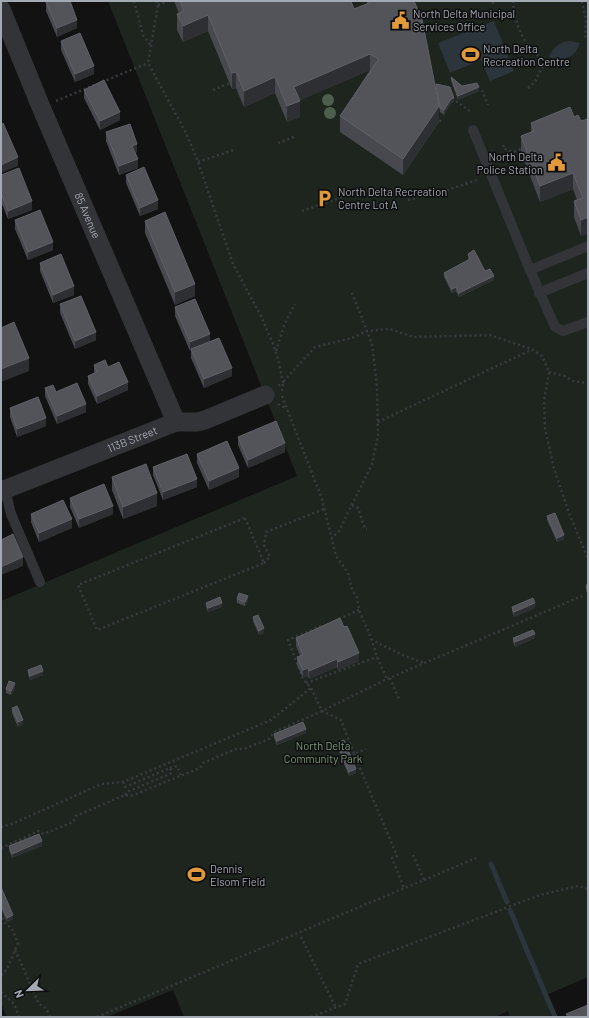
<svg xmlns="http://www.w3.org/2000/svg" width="589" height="1018" viewBox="0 0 589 1018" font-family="Barlow,sans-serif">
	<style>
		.green { fill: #1e251f }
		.water { fill: #2c353b }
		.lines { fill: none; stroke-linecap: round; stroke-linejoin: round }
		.stream { stroke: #2c353b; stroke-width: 5 }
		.path { stroke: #393b3f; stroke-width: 2.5; stroke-dasharray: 2 3; stroke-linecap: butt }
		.lane { stroke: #333438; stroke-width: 10 }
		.street { stroke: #333438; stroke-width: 19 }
		.tree { fill: #4d5e4d }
		.wall { fill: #48494e }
		.shaded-wall { fill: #2e2f32 }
		.building { fill: #525459; stroke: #5f6167 }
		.labels { text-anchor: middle; stroke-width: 3; stroke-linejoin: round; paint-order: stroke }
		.poi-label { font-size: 11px; fill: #a4aab3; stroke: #0d0d0e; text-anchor: start }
		.street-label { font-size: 11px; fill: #a4aab3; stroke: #0d0d0e }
		.park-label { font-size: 11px; fill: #7e9c7c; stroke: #0d0d0e }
	</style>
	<rect width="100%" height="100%" fill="#121213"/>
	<path class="green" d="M108,1H588V977L544,996L552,1017H510L508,1011L495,1017H184L173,990L107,1017H7L1,1003V601L297,476Z"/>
	<path class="water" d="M494,21L514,71L490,81L481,60L450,73L438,43Z
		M570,41L580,43C575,58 563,62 549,57C553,47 559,42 570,41Z"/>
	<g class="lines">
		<path class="stream" d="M491,864L507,902
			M510,910L555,1017"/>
		<path class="path" d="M134,1L143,35L151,46
			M156,1L158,5L148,63L186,133L197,159L233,264L261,316L273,344L278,359L283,382L278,386
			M513,1C514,23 524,47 543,59
			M582,1L586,20L585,40
			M492,3L495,2V1
			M158,5L165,2
			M102,82L148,63
			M528,88L535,82L544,63
			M213,90L230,83
			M482,90L488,105
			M56,101L94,85
			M456,101L471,112
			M440,120L441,124
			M278,143L294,137
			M504,145L503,148L513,152L523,148
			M198,162L234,150
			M442,192L479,179
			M408,200L416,198L414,194
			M302,211L351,194
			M276,351L285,323L295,304
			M549,372L564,376L573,381L588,383
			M282,391L283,382L315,347L352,338L367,331L390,329L413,337L490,335L531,349L542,356L549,372L544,401L545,428L554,469L569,513L588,559
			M282,396L322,499L336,556L348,573L352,589L357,598L359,610L371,638L377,657L387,679
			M278,404L287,409
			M378,422L531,350
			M352,505L358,508L365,529H367
			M245,518L264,563L97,630L78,585Z
			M331,539L339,531L372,464L378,437L377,386L372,344L352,293
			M264,563L270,557L264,545L266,532L324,509
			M339,619L359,610
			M321,626L288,640L303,679L311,688L322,711L341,720L354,754L366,749
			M371,639C389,649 405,657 425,663
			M390,678L399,699
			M306,683L377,657
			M354,754L397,856L392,858L404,888
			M170,768L177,766L181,776
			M123,782L125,787L170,768L172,773L127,792L125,795
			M1,827L12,824L101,784L123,782L271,720L311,688
			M1,848L39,831L44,834L73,822L76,816L125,795L131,796L200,768L203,763L236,749H244L269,739L274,732L322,711L387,679L582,596
			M424,880L476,858
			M1,913L5,923L12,929L18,943L7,969L1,976
			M301,937L336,1008
			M15,950L39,1004L46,1008L50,1017
			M1,992L14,1004L19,1017
			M97,1017L424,880L413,855
			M311,1017L345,1004L358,964L540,895L578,886L588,889"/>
		<path class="lane" d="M473,130L530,270L588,246
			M530,270L555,327L563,331L588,322
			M539,293L588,273
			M5,489L11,514L40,582"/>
		<g class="street">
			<path id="s1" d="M1,9L41,107L176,422"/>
			<path id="s2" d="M1,491L176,422H197L205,420L265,395"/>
		</g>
	</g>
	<g class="tree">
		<circle cx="328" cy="100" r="6"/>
		<circle cx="330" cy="113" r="6"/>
	</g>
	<path class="wall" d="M174,1H351L354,9L367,4V1H414L439,122L403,175L340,132V116L370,70L300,100V117L287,122L275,93L244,107L236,88L232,89L208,31L183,42L177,30V14L179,13Z
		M46,2L77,28L57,37L46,11Z
		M61,41L94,74L75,82L61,50Z
		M451,77L462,86L479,91L458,100L451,81Z
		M436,84L454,102L451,103L444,115L440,112L436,88Z
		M84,90L120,120L100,130L84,98Z
		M574,117L581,121L588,119V233L581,236L574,217V201L577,200L573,189L540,202L521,152V136L531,132V123Z
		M106,132L137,152L135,153L138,168L119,175L106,141Z
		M1,175L32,210L8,219L1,202Z
		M126,175L158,209L140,216L126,183Z
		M15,220L53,250L28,260L15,229Z
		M145,221L195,296L175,305L145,233Z
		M468,254L494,280L459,297L456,291L452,293L444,277V273L469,260L468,258Z
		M40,263L74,295L53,303L40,271Z
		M60,304L96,340L75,349L60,313Z
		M175,307L210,342L232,376L204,388L191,358V350L190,351L175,316Z
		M94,365L108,367L128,390L97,404L88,384V376L94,373Z
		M45,388L56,392L86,412L57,424L45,396Z
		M10,408L46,426L17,437L10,417Z
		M238,437L285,452L248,468L238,445Z
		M197,454L239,477L209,490L197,463Z
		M153,467L197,487L163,500L153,475Z
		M112,477L157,506L123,519L112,490Z
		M70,498L113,514L79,528L70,507Z
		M31,514L72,528L39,542L31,522Z
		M547,516L564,539L557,542L547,520Z
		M588,582V595L586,591V587Z
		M237,599L248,600L245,606L237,603Z
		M206,603L222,607L208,612L206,607Z
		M512,607L535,608L514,617L512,611Z
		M253,617L264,633L259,635L253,621Z
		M296,638L359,661L338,670L337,667L309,679L308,676L303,678L297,665V657L300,656L296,646Z
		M513,638H535L515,647L513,642Z
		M28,670L43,675L30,680L28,674Z
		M15,688L11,695L6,693V689Z
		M12,708L23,724L18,727L12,713Z
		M306,733L277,745L274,738V734Z
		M337,743L356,773L349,776L337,747Z
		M9,846H42L12,858L9,850Z
		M1,887L13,919L7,922L1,908Z"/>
	<path class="shaded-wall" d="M208,15V31L183,42V26Z
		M77,20V28L57,37V28Z
		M370,54V70L294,103V87Z
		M94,66V74L75,82V74Z
		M236,72V88L232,89V73Z
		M275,77V93L244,107V91Z
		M479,87V91L458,100V96Z
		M454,98V102L451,103L444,115V110L451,99Z
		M300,101V117L287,122V106Z
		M439,106V122L403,175V159Z
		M120,112V120L100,130V121Z
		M137,144V152L132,154V146Z
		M18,157V166L1,173V165Z
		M138,159V168L119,175V166Z
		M573,173V189L540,202V186Z
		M158,200V209L140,216V208Z
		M32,201V210L8,219V211Z
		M588,217V233L581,236V220Z
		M53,242V250L28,260V252Z
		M494,276V280L459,297V293Z
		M195,284V296L175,305V292Z
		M74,286V295L53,303V295Z
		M456,287V291L452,293V289Z
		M96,332V340L75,349V341Z
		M210,334V342L190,351V342Z
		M29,358V371L1,382V369Z
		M232,368V376L204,388V379Z
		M128,382V390L97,404V396Z
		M86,404V412L57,424V416Z
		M46,418V426L17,437V429Z
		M285,443V452L248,468V460Z
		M239,468V477L209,490V481Z
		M197,479V487L163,500V492Z
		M157,493V506L123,519V507Z
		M113,506V514L79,528V519Z
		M72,519V528L39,542V533Z
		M564,535V539L557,542V538Z
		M23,557V566L1,575V567Z
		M248,596V600L245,606V602Z
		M222,603V607L208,612V608Z
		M535,603V608L514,617V612Z
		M264,628V633L259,635V631Z
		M535,634V638L515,647V642Z
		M359,653V661L338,670V662Z
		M337,659V667L309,679V671Z
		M308,668V676L303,678V670Z
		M43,671V675L30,680V676Z
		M15,683V688L11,695V691Z
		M23,720V724L18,727V722Z
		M306,729V733L277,745V741Z
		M356,769V773L349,776V772Z
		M42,841V846L12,858V854Z
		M13,915V919L7,922V918Z"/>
	<path class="building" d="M49,1H70L77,20L57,28L46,2Z
		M180,1H351L354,9L369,3V1H414L422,19L439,106L403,159L340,116L378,60L377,58L370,54L294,87L300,101L287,106L275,77L244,91L236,72L232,73L208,15L183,26L177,14L184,11Z
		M80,33L94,66L75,74L61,41Z
		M451,77L462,86L477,83L479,87L458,96Z
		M104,80L120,112L100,121L84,90Z
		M436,84L450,87L454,98L451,99L444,110L440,108Z
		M570,107L574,117L578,115L581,121L588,119V217L581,220L574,201L583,198L573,173L540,186L521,136L534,131L531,123Z
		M3,123L18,157L1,165V124Z
		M130,124L137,144L132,146L138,159L119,166L106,132Z
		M144,167L158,200L140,208L126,175Z
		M19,168L32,201L8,211L1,193V175Z
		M40,210L53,242L28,252L15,220Z
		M165,212L195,284L175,292L145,221Z
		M474,250L485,271L490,269L494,276L459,293L456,287L452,289L444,273L470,259L468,254Z
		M61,254L74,286L53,295L40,263Z
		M81,296L96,332L75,341L60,304Z
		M195,299L210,334L190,342L175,307Z
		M14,322L29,358L1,369V328Z
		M219,338L232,368L204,379L191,349Z
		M105,360L108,367L119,362L128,382L97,396L88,376L97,372L94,365Z
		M77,383L86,404L57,416L45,388L53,385L56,392Z
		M38,397L46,418L17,429L10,408Z
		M276,421L285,443L248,460L238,437Z
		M227,441L239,468L209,481L197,454Z
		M187,454L197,479L163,492L153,467Z
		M146,464L157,493L123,507L112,477Z
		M104,484L113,506L79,519L70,498Z
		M63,500L72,519L39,533L31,514Z
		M555,513L564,535L557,538L547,516Z
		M13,534L23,557L1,567V540Z
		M588,582V591L586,587Z
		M239,593L248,596L245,602L237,599Z
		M220,597L222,603L208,608L206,603Z
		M533,598L535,603L514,612L512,607Z
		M258,615L264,628L259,631L253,617Z
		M340,618L344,627L347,626L359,653L338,662L337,659L309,671L308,668L303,670L297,657L303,655L296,638Z
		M533,630L535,634L515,642L513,638Z
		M41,665L43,671L30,676L28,670Z
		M9,681L15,683L11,691L6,689Z
		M17,706L23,720L18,722L12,708Z
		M303,722L306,729L277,741L274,734Z
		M344,740L356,769L349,772L337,743Z
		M39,834L42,841L12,854L9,846Z
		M1,887L13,915L7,918L1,904Z
		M588,1005V1017H568L566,1014Z"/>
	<defs>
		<symbol id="civic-bare" viewBox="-9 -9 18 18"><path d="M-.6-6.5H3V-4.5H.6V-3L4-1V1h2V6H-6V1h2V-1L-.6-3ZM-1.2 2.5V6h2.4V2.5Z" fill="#e2993a" stroke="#0d0d0e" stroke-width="2.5" paint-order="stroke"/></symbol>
		<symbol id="stadium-bare" viewBox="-9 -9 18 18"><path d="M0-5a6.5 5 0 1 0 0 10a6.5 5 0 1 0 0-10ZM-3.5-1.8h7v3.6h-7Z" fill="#e2993a" stroke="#0d0d0e" stroke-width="2.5" paint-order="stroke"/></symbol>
		<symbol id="parking-bare" viewBox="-9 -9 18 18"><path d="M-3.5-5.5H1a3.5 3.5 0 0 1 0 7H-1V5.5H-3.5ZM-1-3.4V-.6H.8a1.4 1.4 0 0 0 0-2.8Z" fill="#e2993a" stroke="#0d0d0e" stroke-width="2.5" paint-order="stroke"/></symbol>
	</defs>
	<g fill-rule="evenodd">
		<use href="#civic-bare" x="388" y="8" width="25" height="25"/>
		<use href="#stadium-bare" x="458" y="42" width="25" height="25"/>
		<use href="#civic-bare" x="544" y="150" width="25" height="25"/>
		<use href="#parking-bare" x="312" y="186" width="25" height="25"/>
		<use href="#stadium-bare" x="184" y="862" width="25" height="25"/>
	</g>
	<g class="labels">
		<g class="poi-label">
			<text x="413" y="18">North Delta Municipal<tspan x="413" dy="13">Services Office</tspan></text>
			<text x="483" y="53">North Delta<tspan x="483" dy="13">Recreation Centre</tspan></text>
			<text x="543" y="161" text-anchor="end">North Delta<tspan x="543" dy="13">Police Station</tspan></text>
			<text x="338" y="196">North Delta Recreation<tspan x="338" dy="13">Centre Lot A</tspan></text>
			<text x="210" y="873">Dennis<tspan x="210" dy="13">Elsom Field</tspan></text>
		</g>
		<g class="street-label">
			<text dy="4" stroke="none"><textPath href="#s1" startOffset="224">85 Avenue</textPath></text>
			<text dy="4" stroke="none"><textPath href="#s2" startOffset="141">113B Street</textPath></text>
		</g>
		<g class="park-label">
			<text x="323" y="750">North Delta<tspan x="323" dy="13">Community Park</tspan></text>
		</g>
	</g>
	<rect width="589" height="1018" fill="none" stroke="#a4aab3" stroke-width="4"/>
	<g transform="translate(28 990) rotate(247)" stroke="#0d0d0e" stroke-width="3" paint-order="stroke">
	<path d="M0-3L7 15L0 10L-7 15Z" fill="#a4aab3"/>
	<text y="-6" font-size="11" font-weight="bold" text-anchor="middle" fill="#a4aab3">N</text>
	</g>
</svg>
